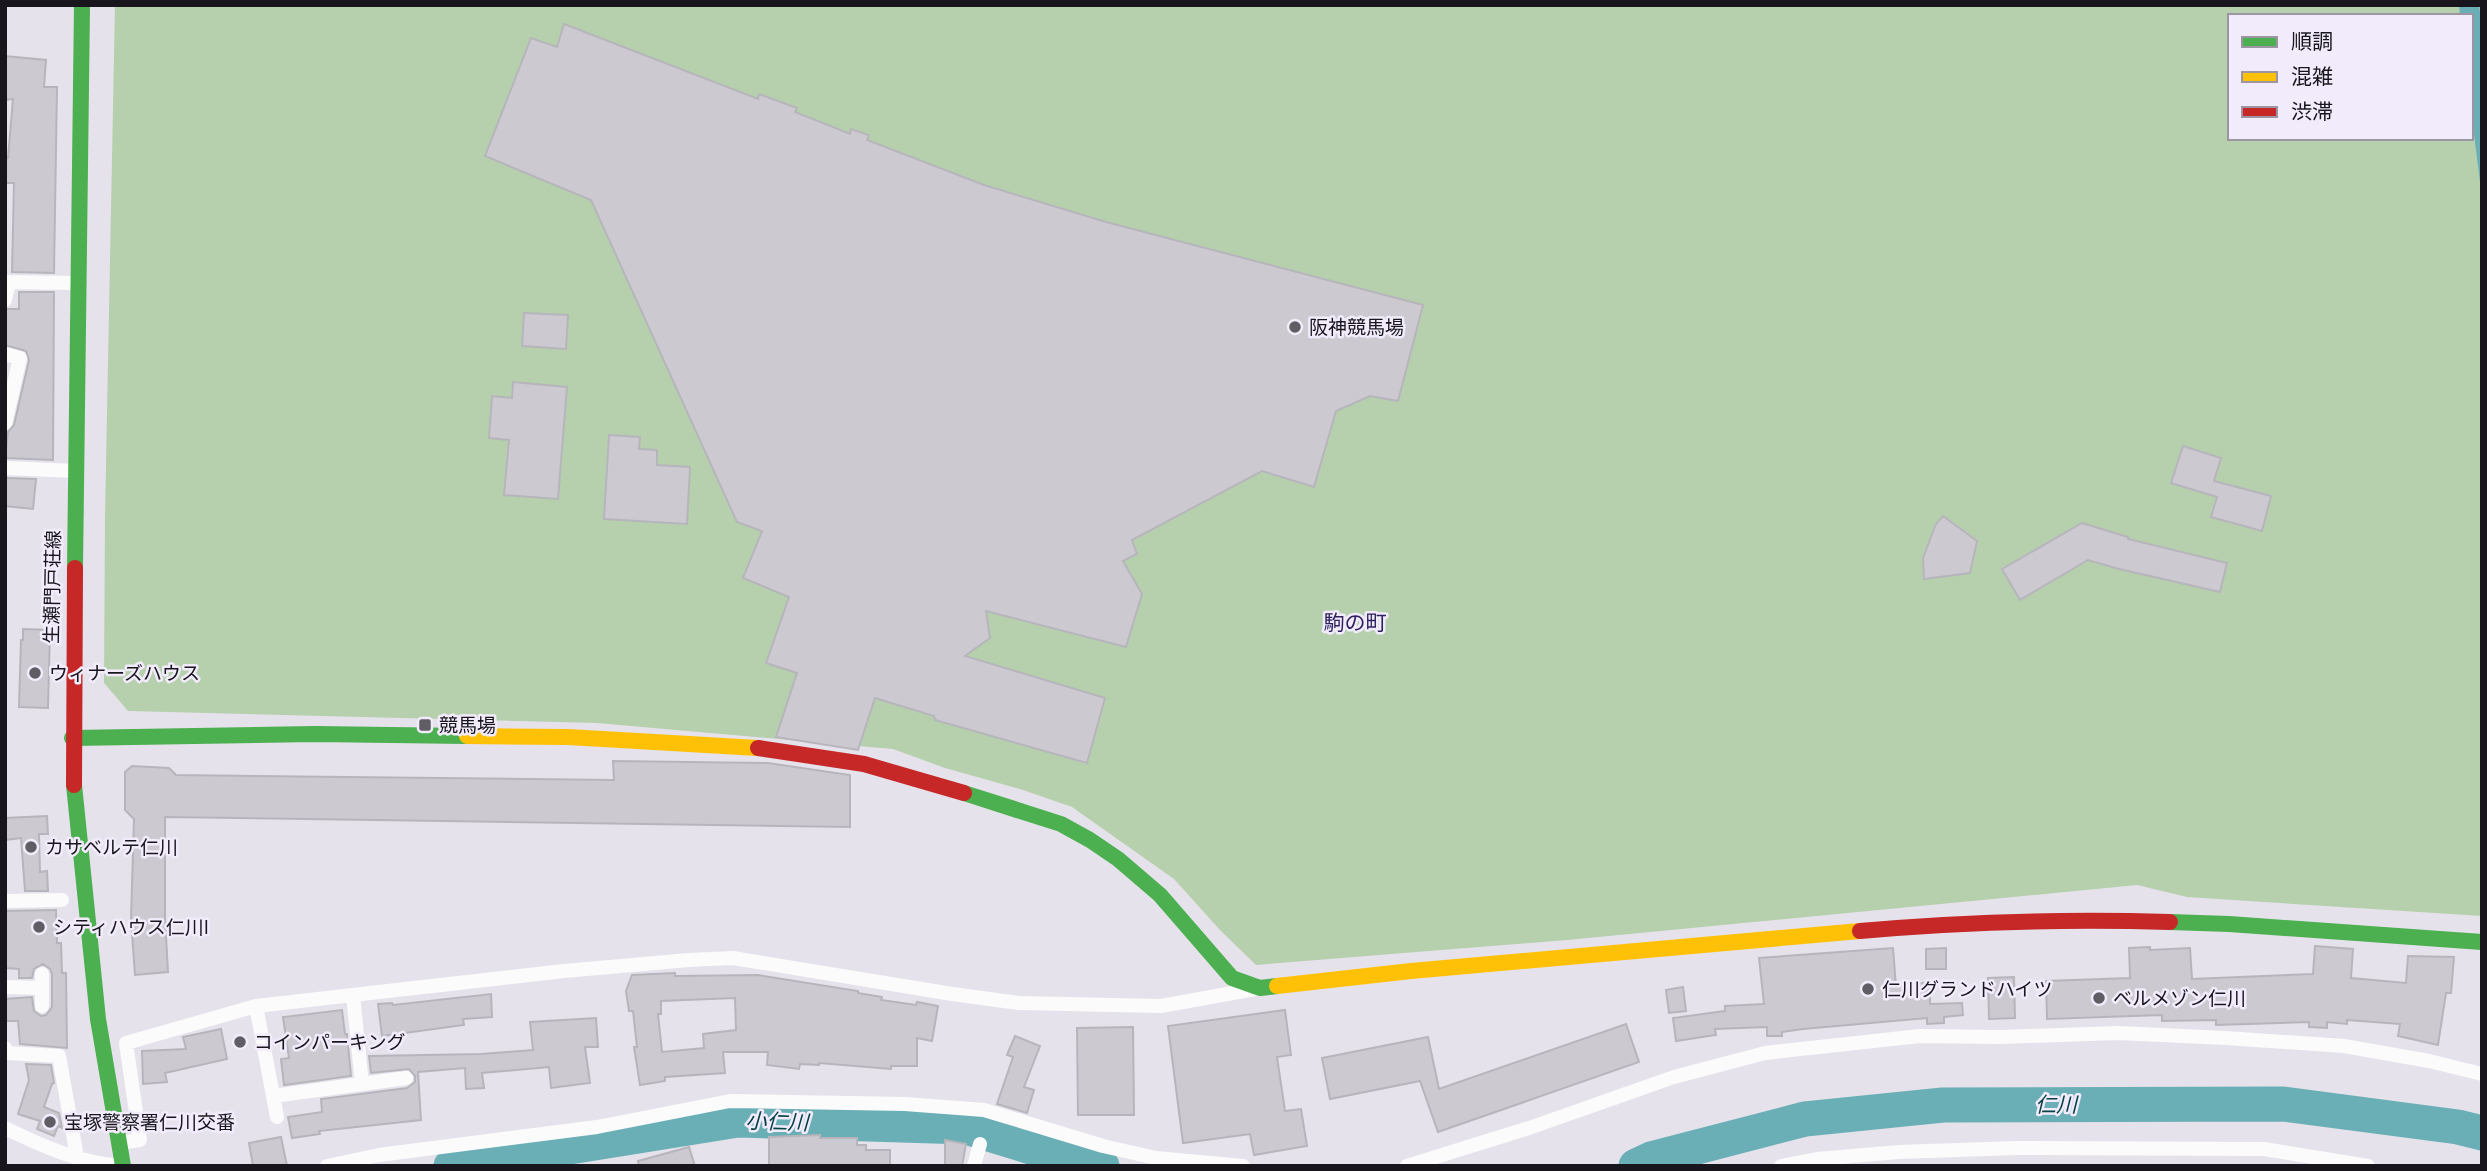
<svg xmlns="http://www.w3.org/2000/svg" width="2487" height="1171" viewBox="0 0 2487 1171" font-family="Figtree,'Noto Sans JP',sans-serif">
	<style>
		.green { fill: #b6d0ad; fill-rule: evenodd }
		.water { fill: #6aafb6 }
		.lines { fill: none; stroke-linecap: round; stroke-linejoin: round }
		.river { stroke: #6aafb6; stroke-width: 35 }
		.building { fill: #cccad0; stroke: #b7b5bc; stroke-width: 2; fill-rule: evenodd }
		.street { stroke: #fbfbfc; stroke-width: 14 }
		.fast { stroke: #4caf50; stroke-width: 16 }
		.slow { stroke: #ffc107; stroke-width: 16 }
		.jam { stroke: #c62828; stroke-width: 16 }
		.poi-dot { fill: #605d64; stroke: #f2ebfc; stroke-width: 2.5 }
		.labels { text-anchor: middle; stroke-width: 5; stroke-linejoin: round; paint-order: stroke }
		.poi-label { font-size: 19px; fill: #18161c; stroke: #f2ebfc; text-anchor: start }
		.street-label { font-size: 19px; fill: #18161c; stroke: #f2ebfc }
		.neighbourhood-label { font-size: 21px; fill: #2e235e; stroke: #f2ebfc }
		.water-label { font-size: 21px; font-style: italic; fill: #034145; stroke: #f2ebfc }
	</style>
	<rect width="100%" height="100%" fill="#e5e2eb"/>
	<path class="green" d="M115,5H2482V916L2187,897L2137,885L1567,940L1256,965L1220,930L1174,879L1072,807L1023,790L945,768L893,749L597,723L128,711L104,683L105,516ZM2230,16H2471V138H2230Z"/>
	<path class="water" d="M2459,5H2479L2482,26V198L2471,110V16H2460Z"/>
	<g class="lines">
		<path class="river" d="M451,1166L738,1120L966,1127L1080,1162L1102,1166
			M1636,1166L1651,1159L1805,1119L1943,1105L2283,1104L2458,1127L2482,1133"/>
	</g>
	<path class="building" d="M564,24L758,99L759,94L797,108L795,112L850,134L851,129L869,135L867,140L984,185L1106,222L1423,305L1398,401L1370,396L1336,411L1314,487L1262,471L1132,540L1137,554L1123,561L1142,594L1126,647L986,611L990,638L965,656L1105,698L1087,763L935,720L934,716L875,698L858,750L776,737L797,673L766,663L789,597L743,578L762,531L737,522L591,200L485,156L531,38L557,47Z
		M5,56L46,60L44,87H57L54,273L12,272L14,183H5V158H8L13,99L5,100Z
		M19,292H54L53,460L5,458L8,432L14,425L29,360L26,351L5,345L6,309H19Z
		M524,313L568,315L566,349L522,346Z
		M513,382L567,387L558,499L504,495L509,440L489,438L492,396L512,398Z
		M609,435L640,437L639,449L657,450V465L690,467L687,524L604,519Z
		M2183,446L2221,458L2214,481L2271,496L2262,531L2211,517L2217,497L2171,483Z
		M6,478L36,479L33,509L5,506Z
		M1943,516L1977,541L1970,573L1924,579L1923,558L1936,524Z
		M2082,523L2128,537V539L2227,563L2220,592L2119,569L2088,560L2020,600L2002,569Z
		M23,629L50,630L48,708L19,707L21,640H23Z
		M613,761L768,763L850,775V827L165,817V918L168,972L135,975L131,919L134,819L125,810V772L132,766L169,768L176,775L614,780Z
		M47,816L48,834H39L40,872L47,871L48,891H25L21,838L5,840V818Z
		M56,910L57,943H61L62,973H66L67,1048L20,1044L18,1021H6L5,999L32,997L34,1011L41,1016L46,1015L52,1007V974L50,969L43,964L34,969L32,978H19V969L5,968V911Z
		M2315,946L2353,949L2351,978L2406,983L2408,956L2454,957L2451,993H2446L2438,1045L2398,1036L2400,1024L2347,1020V1024L2327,1022V1028L2309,1027V1022L2216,1025V1020L2162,1021V1015L2047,1019L2046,981L2130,978L2129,948L2150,947V950L2190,948L2192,979L2313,974Z
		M1893,948L1896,986L1930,982V1004L1962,1003L1963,1015L1944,1017V1023L1927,1024V1018L1803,1029L1782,1032V1036H1767V1027L1715,1029L1716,1035L1676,1041L1673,1018L1725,1011V1006L1764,1004L1759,958Z
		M1946,948V969H1926V949Z
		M675,973V976L758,975L858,991V993L882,997L881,1000L916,1005L917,1002L938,1006L932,1041L917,1038V1066H891V1069L819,1063V1065L800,1064L799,1069L767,1065L768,1052H723L725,1073L665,1077V1081L640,1085L634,1047H637L633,1011H629L626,991L632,975ZM735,998L736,1030L703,1034L704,1048L662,1052L658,1014H661V1001Z
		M2014,977L2015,1018L1989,1019L1988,978Z
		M1683,987L1686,1011L1669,1013L1666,990Z
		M491,994L492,1017L463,1019L464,1025L382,1036L378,1004L392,1003L393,1005Z
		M342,1010L345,1034H347L351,1076L284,1085L281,1059L289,1058L283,1017Z
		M1285,1010L1291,1055L1277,1057L1285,1111L1301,1109L1307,1146L1254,1155L1250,1134L1183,1143L1168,1026Z
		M596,1018L598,1047H585L590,1083L551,1088L549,1067L482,1073L484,1088L466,1089L465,1068L418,1072L421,1120L319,1131L320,1134L292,1138L288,1117L322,1112L321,1099L407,1088L415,1082V1076L409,1069L371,1073L369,1056L481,1054L533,1050L530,1022Z
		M1626,1024L1639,1062L1438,1132L1420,1081L1330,1099L1322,1058L1428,1037L1439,1089Z
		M1133,1027L1134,1115H1078L1077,1028Z
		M221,1029L227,1059L165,1073L167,1082L143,1084L142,1051L186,1049L183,1037Z
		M1015,1036L1040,1046L1024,1087L1034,1090L1027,1113L997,1104L1013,1057L1007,1055Z
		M26,1064L51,1065L54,1083L52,1084L44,1107L59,1113L62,1128L58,1126L54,1136L37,1129L40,1121L18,1114L29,1080Z
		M820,1135V1138H857V1145H866V1150H890V1166H769V1137Z
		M281,1137L287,1166H253L249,1143Z
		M945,1140L966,1144L962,1166H945Z
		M689,1147L695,1166H639L638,1161Z"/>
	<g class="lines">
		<path class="street" d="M5,282L77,283
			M5,300L9,282
			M5,354L20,358L5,423
			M5,468L75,471
			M5,901L62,900
			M42,974V1006
			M5,987L42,988
			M353,995L362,1084
			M256,1006L277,1117
			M5,1048L7,1053L59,1056L77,1157
			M273,1096L406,1078
			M5,1128C42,1146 80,1163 121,1166
			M119,1143L140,1140L126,1043L256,1006L564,971L689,960L733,958L952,994L1019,1003L1161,1006L1255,989
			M327,1166L379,1155L597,1127L730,1101L905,1104L984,1110L1103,1146L1156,1158L1243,1166
			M974,1166L980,1144
			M1407,1166L1529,1128L1674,1077L1765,1053L1920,1036L2000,1037L2118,1033L2225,1038L2344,1046L2429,1061L2482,1074
			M1781,1166L1817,1159L1899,1152L2016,1148L2264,1149L2368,1166"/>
		<path class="fast" d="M75,568L82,5
			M72,738L315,734L467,736
			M74,785L98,1019L123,1166
			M964,793L1061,824L1090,840L1118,859L1160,895L1232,978L1260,988L1277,986
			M2170,922L2229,924L2482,942"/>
		<path class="slow" d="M467,736L568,737L758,748
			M1277,986L1411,971L1860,931"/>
		<path class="jam" d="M758,748L864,764L964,793
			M74,785L75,568
			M1860,931C1961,922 2069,919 2170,922"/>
	</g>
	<g class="poi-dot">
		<circle cx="1295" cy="327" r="7"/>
		<circle cx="35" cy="673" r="7"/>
		<rect x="418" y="718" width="14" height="14" rx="3.5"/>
		<circle cx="31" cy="847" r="7"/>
		<circle cx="39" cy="927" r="7"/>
		<circle cx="1868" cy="989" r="7"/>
		<circle cx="2099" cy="998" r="7"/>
		<circle cx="240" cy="1042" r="7"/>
		<circle cx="50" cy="1122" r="7"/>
	</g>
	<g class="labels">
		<g class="poi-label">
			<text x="1309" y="334">阪神競馬場</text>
			<text x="49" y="680">ウィナーズハウス</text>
			<text x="439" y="732">競馬場</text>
			<text x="45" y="854">カサベルテ仁川</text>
			<text x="53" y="934">シティハウス仁川I</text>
			<text x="1882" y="996">仁川グランドハイツ</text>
			<text x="2113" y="1005">ベルメゾン仁川</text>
			<text x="254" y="1049">コインパーキング</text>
			<text x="64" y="1129">宝塚警察署仁川交番</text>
		</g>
		<g class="street-label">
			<text transform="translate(52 587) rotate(-89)" y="7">生瀬門戸荘線</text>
		</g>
		<g class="neighbourhood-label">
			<text x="1355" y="630">駒の町</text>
		</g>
		<g class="water-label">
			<text x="2056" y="1112">仁川</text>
			<text transform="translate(777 1122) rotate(2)" y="7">小仁川</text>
		</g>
	</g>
	<rect width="2487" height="1171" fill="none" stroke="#18161c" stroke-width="14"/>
	<rect x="2228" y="14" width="245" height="126" fill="#f2ebfc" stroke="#9b96a2" stroke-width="2"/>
	<rect x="2242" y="37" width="35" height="10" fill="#4caf50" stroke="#9b96a2" stroke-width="2"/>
	<text x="2291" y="49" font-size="21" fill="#18161c">順調</text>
	<rect x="2242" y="72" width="35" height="10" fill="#ffc107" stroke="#9b96a2" stroke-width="2"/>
	<text x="2291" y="84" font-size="21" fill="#18161c">混雑</text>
	<rect x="2242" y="107" width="35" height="10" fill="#c62828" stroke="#9b96a2" stroke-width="2"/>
	<text x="2291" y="119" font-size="21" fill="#18161c">渋滞</text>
</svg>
